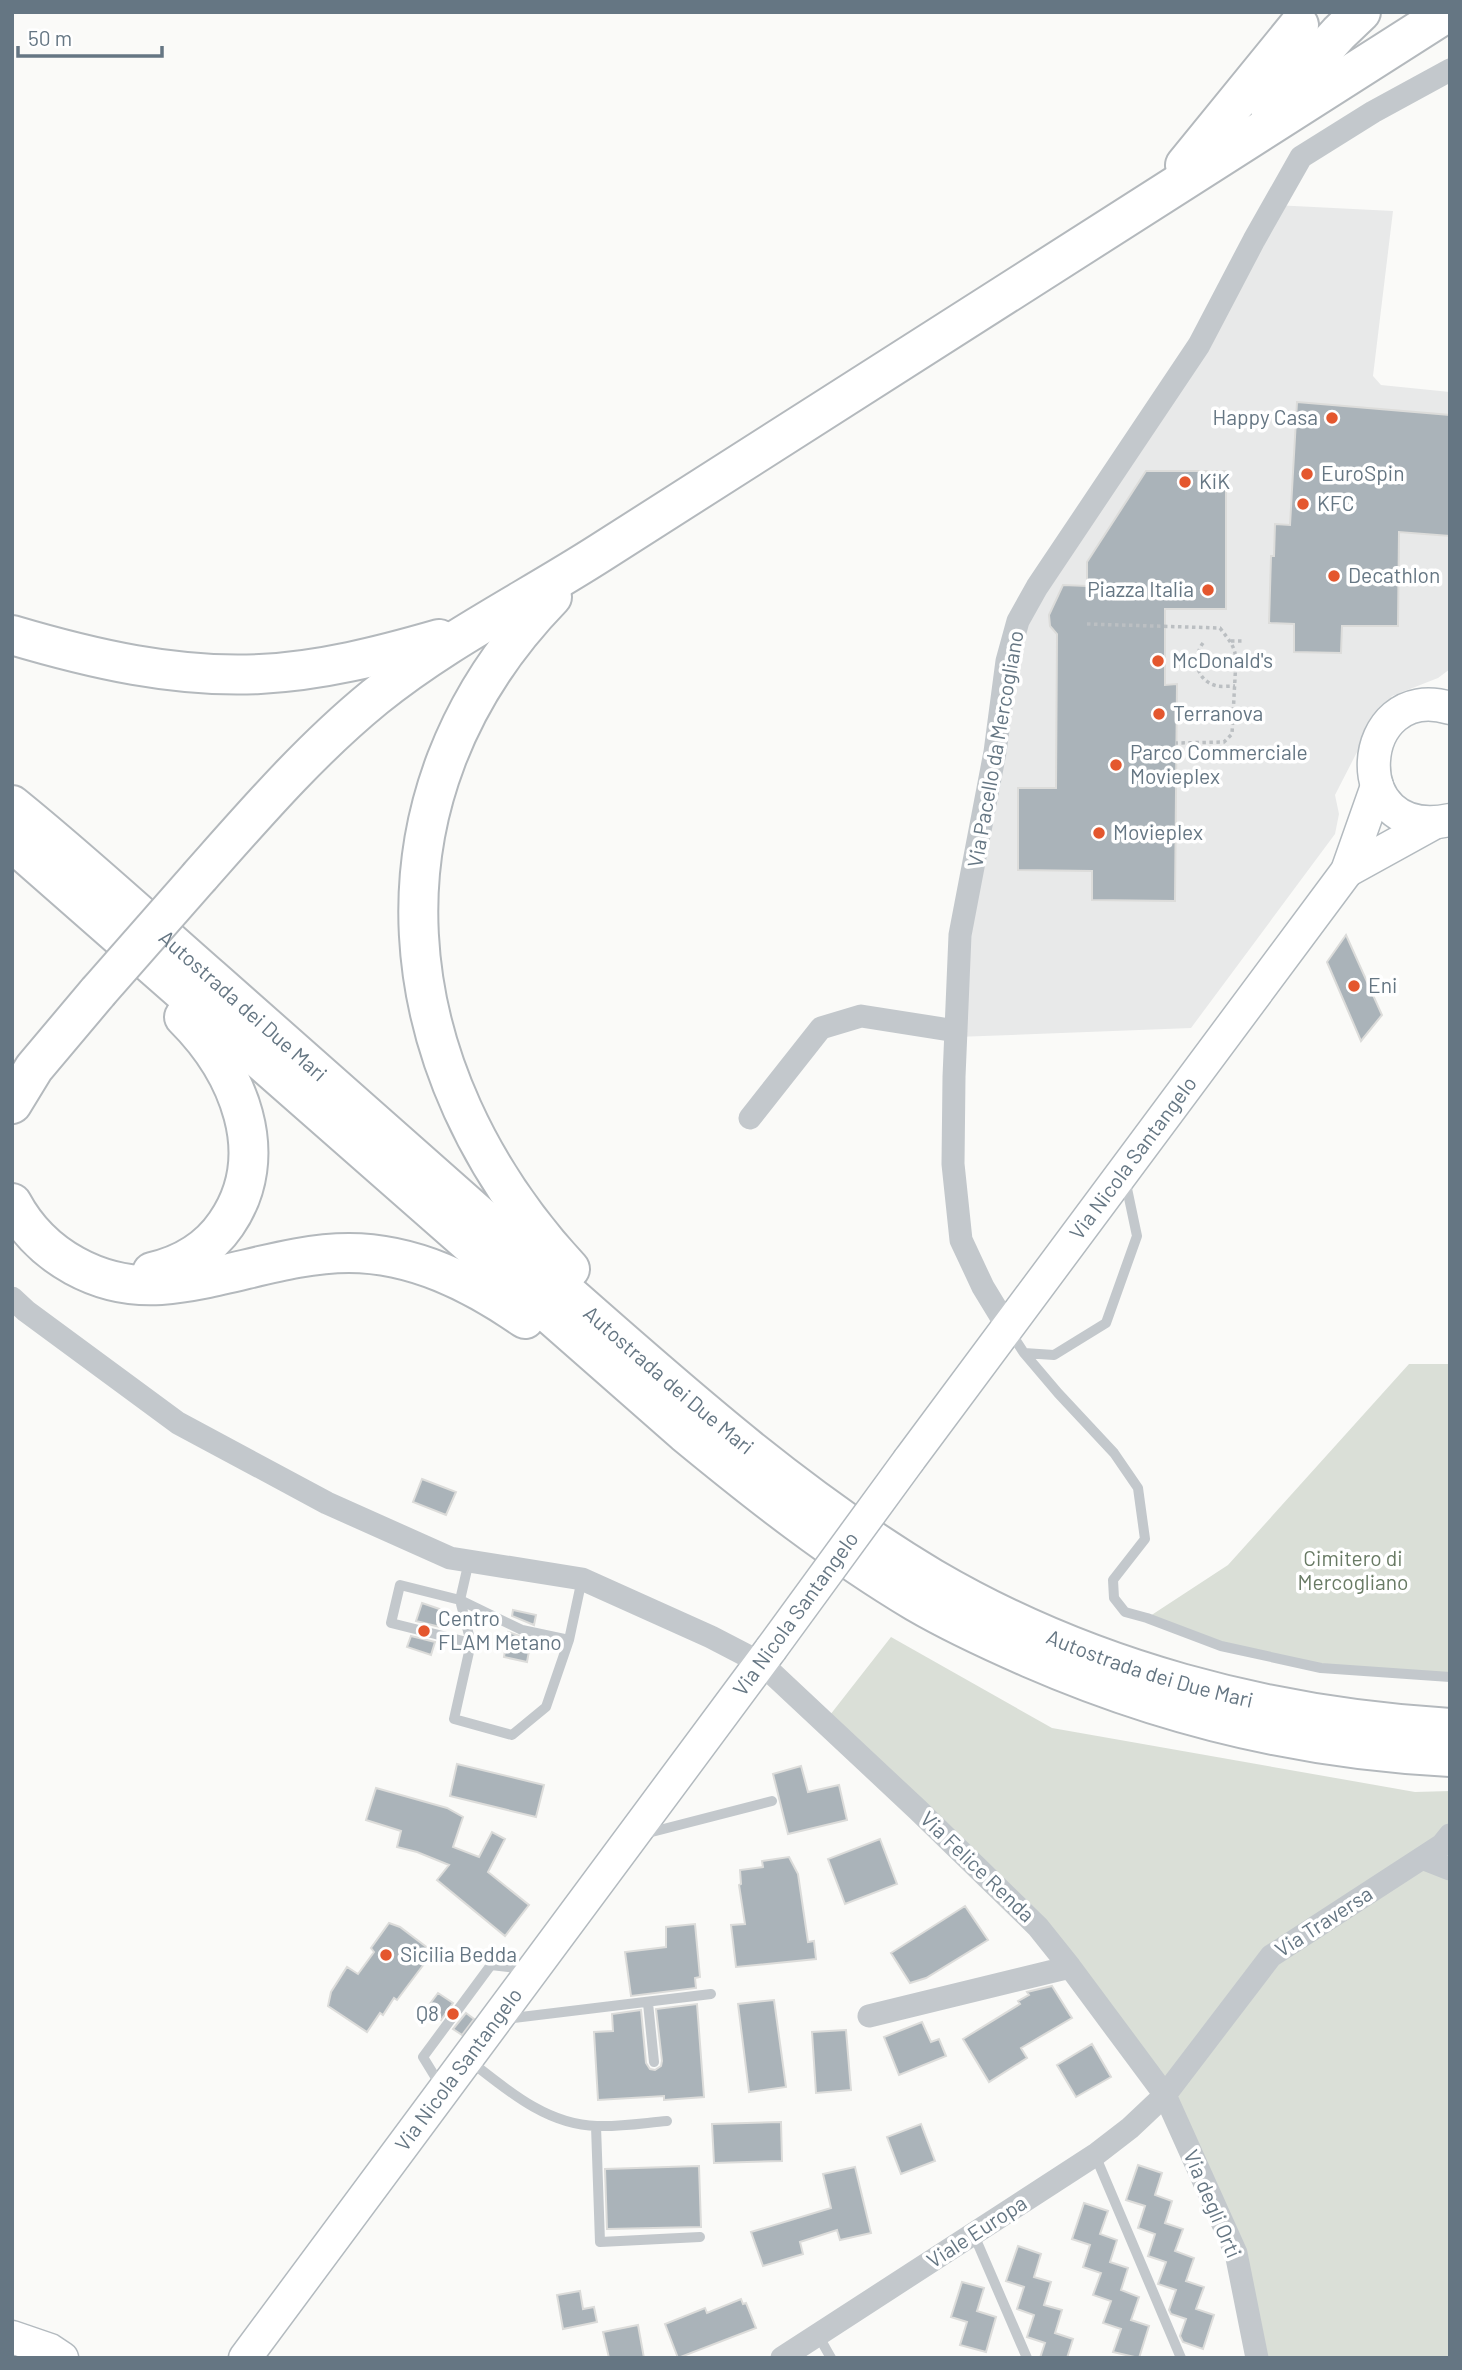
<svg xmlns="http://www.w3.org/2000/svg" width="1462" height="2370" viewBox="0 0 1462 2370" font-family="Barlow,sans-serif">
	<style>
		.built { fill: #e8e9e9 }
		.green { fill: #dadfd7 }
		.building { fill: #aab3b9; stroke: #dcdcda; stroke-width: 2 }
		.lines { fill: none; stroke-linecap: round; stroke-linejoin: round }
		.secondary-casing { stroke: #b3babf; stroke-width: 35 }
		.motorway-casing { stroke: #b4b9bd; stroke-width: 42 }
		.path { stroke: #bbbfc2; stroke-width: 3.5; stroke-dasharray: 3.5 3.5; stroke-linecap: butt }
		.service { stroke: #c3c8cc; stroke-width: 10 }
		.minor { stroke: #c3c8cc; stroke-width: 23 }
		.secondary { stroke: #fff; stroke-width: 32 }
		.motorway { stroke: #fff; stroke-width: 38 }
		.secondary-bridge-casing { stroke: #b3babf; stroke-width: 35; stroke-linecap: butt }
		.motorway-bridge-casing { stroke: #b4b9bd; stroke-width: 42; stroke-linecap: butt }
		.secondary-bridge { stroke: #fff; stroke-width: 32 }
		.motorway-bridge { stroke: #fff; stroke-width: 38 }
		.poi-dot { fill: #e4572e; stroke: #fff; stroke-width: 2.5 }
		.labels { text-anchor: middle; stroke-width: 7; stroke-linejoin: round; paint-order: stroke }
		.poi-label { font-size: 21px; fill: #657683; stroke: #fff; text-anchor: start }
		.street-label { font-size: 21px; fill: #657683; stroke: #fff }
		.park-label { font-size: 21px; fill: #687a64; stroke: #fff }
	</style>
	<rect width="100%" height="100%" fill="#fafaf8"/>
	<path class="built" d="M1274,205L1393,211L1373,376L1381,385L1450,392V669L1438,678L1392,696L1376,715L1335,795L1339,814L1335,834L1191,1028L956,1037L1018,621Z"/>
	<path class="green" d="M1409,1364H1450V1677L1321,1668L1221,1646L1147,1618L1228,1565Z
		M891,1637L1052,1728L1415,1792L1450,1791V2358H1266L1175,2101L1056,1935L830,1715Z"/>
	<path class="building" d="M1297,402L1450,415V536L1399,532L1398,626H1342L1341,653L1294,652V624L1269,623L1271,556H1274L1275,524L1290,525Z
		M1146,471H1226V609H1165V685L1177,684L1175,901L1092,900V871L1018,870V788H1056L1057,634L1050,626L1049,615L1063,585L1087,586V562Z
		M1346,935L1382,1015L1361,1041L1327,962Z
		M422,1479L456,1492L446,1515L413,1502Z
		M422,1603L445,1611L440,1627L416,1621Z
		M513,1610L536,1615L534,1625L512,1616Z
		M508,1632L531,1640L527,1662L504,1657Z
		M411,1636L435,1642L431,1655L407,1647Z
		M457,1764L544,1785L536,1817L450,1796Z
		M801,1766L808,1792L839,1785L847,1820L788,1834L773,1774Z
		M376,1788L447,1808L463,1817L453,1847L479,1857L492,1832L505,1839L488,1872L529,1905L505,1936L437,1880L449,1865L417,1852L397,1847L401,1831L366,1820Z
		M880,1839L897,1884L845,1904L828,1859Z
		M789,1857L798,1874L808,1942L814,1941L816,1959L736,1967L731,1925L745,1924L739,1885L741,1884L740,1870L763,1867L762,1861Z
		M965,1906L988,1940L926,1978L910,1983L891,1953Z
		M389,1923L400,1927L433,1952L397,2000L394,1998L383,2015L380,2013L367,2032L328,2006L331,1992L347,1967L358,1974L374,1952L371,1948Z
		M695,1924L700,1977L695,1978L696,1988L631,1996L625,1952L666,1947V1927Z
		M1052,1986L1072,2018L1021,2048L1027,2058L989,2082L963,2039L1020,2004L1018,2001L1029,1995L1027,1992Z
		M438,1993L453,2003L441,2020L426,2009Z
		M774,2000L786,2087L749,2092L738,2004Z
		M697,2004L704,2097L664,2100V2096L598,2100L594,2032L613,2031L612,2014L641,2010L646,2063L650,2069L655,2070L661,2066L662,2061L656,2009Z
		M466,2013L474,2019L462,2035L453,2029Z
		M922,2022L931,2042L939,2039L946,2056L899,2075L884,2037Z
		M846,2030L851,2090L816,2093L812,2032Z
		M1092,2044L1111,2077L1076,2097L1057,2065Z
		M781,2122L782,2161L714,2163L712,2124Z
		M921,2124L935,2161L901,2174L887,2137Z
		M1138,2165L1162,2173L1155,2195L1172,2201L1165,2223L1183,2229L1175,2251L1194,2258L1186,2281L1204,2287L1196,2309L1214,2315L1203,2349L1183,2342L1180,2336L1186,2319L1171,2314L1169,2310L1176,2290L1158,2284L1166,2262L1148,2256L1155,2234L1138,2228L1145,2206L1126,2200Z
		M699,2166L701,2227L607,2229L605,2169Z
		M855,2167L871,2233L840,2240L837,2230L800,2242L803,2254L763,2266L751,2232L831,2208L823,2174Z
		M1084,2203L1108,2211L1100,2234L1117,2240L1110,2262L1128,2268L1121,2290L1139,2297L1131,2320L1149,2326L1139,2358L1113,2352L1121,2329L1103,2323L1111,2301L1093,2295L1101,2273L1083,2267L1090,2245L1072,2239Z
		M1018,2246L1041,2254L1034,2277L1051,2282L1044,2305L1062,2310L1055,2333L1073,2339L1067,2358H1040L1045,2343L1027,2337L1034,2315L1017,2309L1024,2287L1006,2281Z
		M962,2282L984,2288L977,2311L996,2317L986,2352L960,2345L967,2322L951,2317Z
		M580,2291L583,2309L594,2307L597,2322L563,2329L557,2295Z
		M741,2299L743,2304L746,2303L756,2328L678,2358L665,2324L705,2308L707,2313Z
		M638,2325L644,2358H609L603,2332Z"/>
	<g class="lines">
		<defs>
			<g id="secondary">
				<path d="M1450,708C1355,679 1342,843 1450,820"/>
				<path d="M1347,871L1434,823"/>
				<path id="s1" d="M909,1460L1347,871L1377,786"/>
				<path d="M12,2337L50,2350L62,2358"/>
				<path id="s2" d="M245,2358L771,1649"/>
			</g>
			<g id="motorway">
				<path d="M1270,109L1339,33L1361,12"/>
				<path d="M1185,165L1299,25"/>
				<path d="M552,597C356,799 387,1071 570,1269"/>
				<path d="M12,635C93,659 175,678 260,674C321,671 380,656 439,639"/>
				<path id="s3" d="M12,805C80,860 145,920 211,978C327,1081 443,1183 559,1286C677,1390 796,1497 932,1578C1089,1670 1269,1717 1450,1728"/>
				<path d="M12,842L685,1433C759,1494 834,1553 916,1602C952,1623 991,1641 1030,1658C1163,1716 1304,1750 1450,1757"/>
				<path d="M200,876C255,814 310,750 375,697C444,641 525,601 600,553L1448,12"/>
				<path d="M12,1104L34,1068L98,992"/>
				<path d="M12,1203C41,1257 100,1289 161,1285C225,1280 285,1253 349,1253C414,1253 473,1283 525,1319"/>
				<path d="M152,1272C182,1265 209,1249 226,1224C274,1155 238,1071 184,1017"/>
			</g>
		</defs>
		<use href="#secondary" class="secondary-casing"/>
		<use href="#motorway" class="motorway-casing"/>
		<path class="path" d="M1087,624L1220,628C1228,639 1235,645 1236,660L1232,734L1224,742L1176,743
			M1231,641H1245
			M1203,643C1192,658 1196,681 1217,686C1222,687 1229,686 1235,686"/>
		<path class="service" d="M1009,1330L1024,1353L1058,1393L1114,1453L1138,1488L1145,1539L1113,1580L1114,1598L1125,1612L1147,1618L1221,1646L1321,1668L1450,1677
			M1024,1353L1054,1355L1106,1323L1137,1236L1125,1179
			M469,1561L460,1600L522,1630L569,1640L582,1579
			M471,1643L460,1600L400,1585L391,1623L471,1643L454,1719L512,1735L546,1707L569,1640
			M644,1834L772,1801
			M648,2003L654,2062
			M505,2019L711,1994
			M470,2061C507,2090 547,2125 597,2126C620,2127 644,2123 667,2121
			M442,2088L423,2057L491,1965L527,1969
			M596,2126L600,2242L700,2237
			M1095,2155L1181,2358
			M974,2235L1027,2358
			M818,2335L831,2358"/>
		<path class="minor" d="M750,1118L821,1028L861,1016L956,1031
			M12,1298L26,1311L178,1423L327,1503L450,1558L582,1579L711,1637L761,1663L918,1810L1038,1927L1070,1967L1165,2095L1236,2253L1257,2358
			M1008,1328L983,1287L961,1240L953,1164L954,1077L960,935L995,752L1007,661L1018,621L1037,587L1199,345L1254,240L1301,157L1373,112L1450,70
			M1422,1858L1450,1869
			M869,2016L1070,1967
			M782,2358L1095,2155L1130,2128L1165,2095L1271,1956L1442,1845L1450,1835"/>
		<use href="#secondary" class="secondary"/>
		<use href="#motorway" class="motorway"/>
		<defs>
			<path id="secondary-bridge" d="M771,1649L909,1460"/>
			<path id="motorway-bridge" d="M98,992L200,876"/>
		</defs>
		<use href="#secondary-bridge" class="secondary-bridge-casing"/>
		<use href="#motorway-bridge" class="motorway-bridge-casing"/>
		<use href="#secondary-bridge" class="secondary-bridge"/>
		<use href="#motorway-bridge" class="motorway-bridge"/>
	</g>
	<g class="poi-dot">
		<circle cx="1332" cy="418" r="7"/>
		<circle cx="1307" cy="474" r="7"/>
		<circle cx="1185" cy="482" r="7"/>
		<circle cx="1303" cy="504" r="7"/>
		<circle cx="1334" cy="576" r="7"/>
		<circle cx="1208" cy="590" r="7"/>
		<circle cx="1158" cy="661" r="7"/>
		<circle cx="1159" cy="714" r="7"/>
		<circle cx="1116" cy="765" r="7"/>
		<circle cx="1099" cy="833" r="7"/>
		<circle cx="1354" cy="986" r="7"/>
		<circle cx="424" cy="1631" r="7"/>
		<circle cx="386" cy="1955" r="7"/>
		<circle cx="453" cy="2014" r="7"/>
	</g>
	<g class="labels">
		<g class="poi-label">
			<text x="1318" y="425" text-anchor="end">Happy Casa</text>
			<text x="1321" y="481">EuroSpin</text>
			<text x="1199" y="489">KiK</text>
			<text x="1317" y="511">KFC</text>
			<text x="1348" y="583">Decathlon</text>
			<text x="1194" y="597" text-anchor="end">Piazza Italia</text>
			<text x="1172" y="668">McDonald's</text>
			<text x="1173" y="721">Terranova</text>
			<text x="1130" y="760">Parco Commerciale<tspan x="1130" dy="24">Movieplex</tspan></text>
			<text x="1113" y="840">Movieplex</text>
			<text x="1368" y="993">Eni</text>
			<text x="438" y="1626">Centro<tspan x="438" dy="24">FLAM Metano</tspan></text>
			<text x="400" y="1962">Sicilia Bedda</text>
			<text x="439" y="2021" text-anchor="end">Q8</text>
		</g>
		<g class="street-label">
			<text transform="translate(996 749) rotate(-80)" y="7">Via Pacello da Mercogliano</text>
			<text dy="7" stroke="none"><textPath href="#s3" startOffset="306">Autostrada dei Due Mari</textPath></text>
			<text dy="7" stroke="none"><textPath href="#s1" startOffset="376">Via Nicola Santangelo</textPath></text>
			<text dy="7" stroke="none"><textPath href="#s3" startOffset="873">Autostrada dei Due Mari</textPath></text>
			<text transform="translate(796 1614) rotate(-54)" y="7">Via Nicola Santangelo</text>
			<text dy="7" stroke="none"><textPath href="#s3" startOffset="1440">Autostrada dei Due Mari</textPath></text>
			<text transform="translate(977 1867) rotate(44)" y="7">Via Felice Renda</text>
			<text transform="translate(1324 1922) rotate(-33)" y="7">Via Traversa</text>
			<text dy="7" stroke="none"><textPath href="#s2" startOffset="359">Via Nicola Santangelo</textPath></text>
			<text transform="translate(1212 2204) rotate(67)" y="7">Via degli Orti</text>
			<text transform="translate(977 2232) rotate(-33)" y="7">Viale Europa</text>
		</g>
		<g class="park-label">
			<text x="1353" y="1566">Cimitero di<tspan x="1353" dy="24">Mercogliano</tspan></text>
		</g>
	</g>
	<rect width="1462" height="2370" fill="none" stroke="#657683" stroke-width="28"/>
	<path d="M18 46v10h144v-10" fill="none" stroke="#657683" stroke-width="3.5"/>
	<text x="28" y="46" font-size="21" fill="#657683" stroke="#ffffff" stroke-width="5" paint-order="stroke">50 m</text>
</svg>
